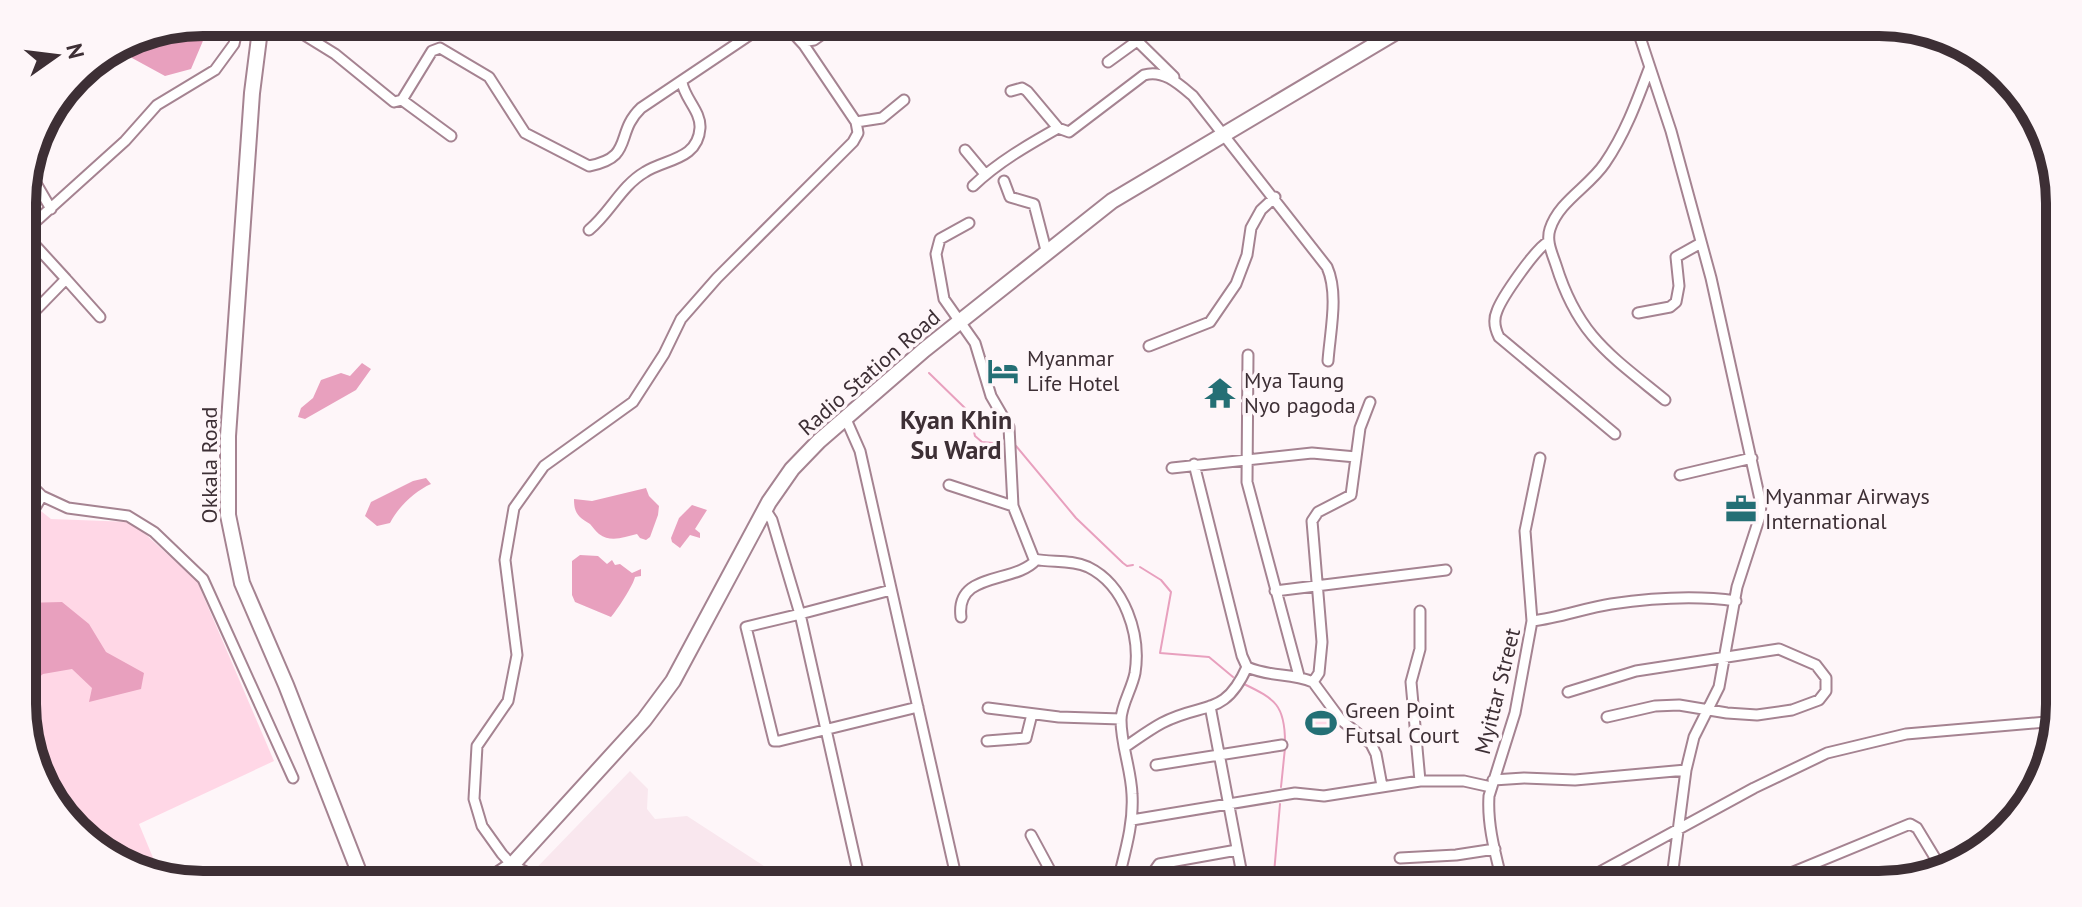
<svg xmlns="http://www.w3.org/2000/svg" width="2082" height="907" viewBox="0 0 2082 907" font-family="'PT Sans',sans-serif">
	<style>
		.built { fill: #f9e7ee }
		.green { fill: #ffd7e6 }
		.water { fill: #e8a0be }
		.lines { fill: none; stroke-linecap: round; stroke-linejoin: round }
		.stream { stroke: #e8a0be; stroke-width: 2 }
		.street-casing { stroke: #a58391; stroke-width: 13 }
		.primary-casing { stroke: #a58391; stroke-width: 18 }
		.street { stroke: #fff; stroke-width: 9 }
		.primary { stroke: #fff; stroke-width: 14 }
		.labels { text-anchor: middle; stroke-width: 7; stroke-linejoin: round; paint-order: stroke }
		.poi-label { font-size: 22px; fill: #3d2f35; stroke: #fef6f9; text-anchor: start }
		.street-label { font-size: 22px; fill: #3d2f35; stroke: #fef6f9 }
		.quarter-label { font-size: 26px; font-weight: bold; fill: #3d2f35; stroke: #fef6f9 }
		.rim { fill: none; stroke: #3d2f35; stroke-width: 10 }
	</style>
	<rect width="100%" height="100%" fill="#fef6f9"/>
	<path class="built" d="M630,771L648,789L647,809L655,819L687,816L793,885H520Z"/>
	<path class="green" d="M23,497L51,519L132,522L197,581L274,761L139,824L161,877L134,871L60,815L24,728Z
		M1326,712L1339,728L1312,735L1304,718Z"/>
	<path class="water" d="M203,22H211L191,69L165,76L132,58L130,38L134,36Z
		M115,47L107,69L91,71L68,87L83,67Z
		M362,363L371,369L356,390L305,419L298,417L301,408L313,398L321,380L341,373L350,376Z
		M426,478L431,484C415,491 398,507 390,523L377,526L365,516L371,502L413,481Z
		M646,488L649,496L659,506L658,515L650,537L646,540L640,538L637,534C624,537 611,543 599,534C595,531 593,527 590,524C578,517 574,513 574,499L592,501Z
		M692,505L707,510L695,529L700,533V538L690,535L680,548L672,542L671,538L679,518Z
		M580,555L598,556L607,564L612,560L615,565L620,564L632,573L641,569V576L635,577C633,586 617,610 611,617L575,602L572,595V561Z
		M62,602L89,624L106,652L144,673L141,689L89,702L92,688L72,669L43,674L24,690L26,639L23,603Z"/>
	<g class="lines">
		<path class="stream" d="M929,373L969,412L975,436L982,442L1005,444
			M1016,446L1076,518L1123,563L1127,566L1133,565
			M1140,567L1161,580L1171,592L1160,653L1209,657L1233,677
			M1244,684C1275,699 1285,705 1285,742
			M1281,787L1285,748
			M1273,885L1280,804"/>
		<defs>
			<path id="street" d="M1118,22L1174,77
				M1635,22L1671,131L1711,278L1761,504L1760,516L1737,587L1719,687L1694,737L1686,770L1671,885
				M261,27L301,33L335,54L394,102L402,100L432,51L440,48L489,77L525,133L589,166C635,157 614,134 641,108L769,22
				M802,42L814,40L840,22
				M1108,62L1137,41
				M1649,69C1637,101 1625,134 1605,163C1589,187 1559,201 1550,229C1546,241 1552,253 1556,265C1578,336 1610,355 1665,400
				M1011,91L1022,88L1027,91L1058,128
				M402,100L451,136
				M856,122L882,118L904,100
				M965,150L985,174
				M26,176L37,185L51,209
				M1004,181L1010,197L1034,204L1047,254
				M973,186C998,162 1028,145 1058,128L1069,132L1144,75C1163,69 1179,84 1193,96L1327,267C1339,294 1330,332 1328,361
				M969,223L940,239L936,254L944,299L975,343L991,396L1009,427L1013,506L1034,559C1051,563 1070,559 1088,567C1125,585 1141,635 1135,673C1132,689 1121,705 1121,720C1121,745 1131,769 1132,794C1134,825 1124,855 1117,885
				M589,230C610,213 621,186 645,172C665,159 698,160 700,128C701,111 684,98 682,82
				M23,232L66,279L27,319
				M23,233L125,141L157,105L215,70L234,44L239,22
				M1548,242C1536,248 1502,297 1497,311C1493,320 1495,329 1499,337L1615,434
				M66,279L100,317
				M1638,313L1670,307L1676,302L1679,286L1676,257L1701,243
				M1149,346L1210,322L1236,284L1247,255L1251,228L1261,210L1275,197
				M1248,355L1247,482L1299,676
				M845,417L860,451L958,885
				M1194,464L1242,656L1247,667C1272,678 1290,672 1313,682
				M1172,468L1312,453L1356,457
				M1680,475L1752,458
				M23,477L42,496L68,508L128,516L154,532L203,579L293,778
				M949,485L1013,506
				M765,509L772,520L800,614L891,590
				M23,528L42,496
				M1275,591L1446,570
				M1420,611V649L1411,682L1420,781
				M961,617C955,571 1015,584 1036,560
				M1532,621C1559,618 1585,608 1611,604C1652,598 1695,595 1736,601
				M1313,682L1319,673L1322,642L1312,521L1318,512L1351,495L1360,428L1370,402
				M1313,682L1341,720L1371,744L1376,754L1382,786
				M1568,692L1636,671L1779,649L1816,665L1826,678V691L1819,700L1792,710L1757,715L1727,713L1679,705L1655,706L1607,717
				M1210,706L1244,885
				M988,708L1059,717L1121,719
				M987,741L1026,738L1032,714
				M1125,747C1137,739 1149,730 1162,723C1204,701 1224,718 1247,667
				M1156,765L1282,745
				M1493,780L1524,778L1575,780L1686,770
				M1132,820L1295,793L1324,796L1420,781H1464L1491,787
				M1031,835L1058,885
				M1400,858L1456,855L1495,849
				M552,885L512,865L502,854L482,826L474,799L477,746L508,701L517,655L505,560L514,508L544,466L633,402L664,354L681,319L717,278L853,142L858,133L856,122L804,45L783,22
				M861,885L800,614L746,627L774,741H779L918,707
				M928,885L957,878
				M1151,885L1152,874L1159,864L1237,850
				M1503,885C1496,856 1487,826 1489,796L1515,713L1532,621L1525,531L1540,458
				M1576,885L1754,788L1827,753L1906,734L2057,721
				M1762,885L1910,824L1917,828L1940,866"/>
			<path id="primary" d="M261,22L252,93L228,436V515L242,583L286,685L364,885
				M482,885L512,865L644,720L673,681L769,502L792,469L819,441L924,350L1112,201L1413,22"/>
		</defs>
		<use href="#street" class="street-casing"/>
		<use href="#primary" class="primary-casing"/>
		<use href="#street" class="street"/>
		<use href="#primary" class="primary"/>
	</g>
	<defs>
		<symbol id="hotel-bare" viewBox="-9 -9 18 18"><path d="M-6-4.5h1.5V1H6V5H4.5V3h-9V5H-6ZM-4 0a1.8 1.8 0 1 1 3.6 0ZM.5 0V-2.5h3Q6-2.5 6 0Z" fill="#246f75" stroke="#fef6f9" stroke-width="2.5" paint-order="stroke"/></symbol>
		<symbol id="temple-bare" viewBox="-9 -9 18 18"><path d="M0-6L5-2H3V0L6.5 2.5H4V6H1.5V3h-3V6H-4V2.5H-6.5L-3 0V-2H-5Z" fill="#246f75" stroke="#fef6f9" stroke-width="2.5" paint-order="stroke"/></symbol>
		<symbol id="office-bare" viewBox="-9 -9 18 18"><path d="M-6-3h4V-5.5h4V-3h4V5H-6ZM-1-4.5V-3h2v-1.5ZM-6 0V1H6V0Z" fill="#246f75" stroke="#fef6f9" stroke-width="2.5" paint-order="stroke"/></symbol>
		<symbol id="stadium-bare" viewBox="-9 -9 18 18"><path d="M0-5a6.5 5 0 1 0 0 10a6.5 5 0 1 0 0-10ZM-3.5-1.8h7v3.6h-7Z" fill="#246f75" stroke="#fef6f9" stroke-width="2.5" paint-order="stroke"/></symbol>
	</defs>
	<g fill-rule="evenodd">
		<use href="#hotel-bare" x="981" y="349" width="44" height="44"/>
		<use href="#temple-bare" x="1198" y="371" width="44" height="44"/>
		<use href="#office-bare" x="1719" y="487" width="44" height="44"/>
		<use href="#stadium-bare" x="1299" y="701" width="44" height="44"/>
	</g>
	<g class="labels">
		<g class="poi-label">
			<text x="1027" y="366">Myanmar<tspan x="1027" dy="25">Life Hotel</tspan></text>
			<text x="1244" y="388">Mya Taung<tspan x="1244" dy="25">Nyo pagoda</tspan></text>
			<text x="1765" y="504">Myanmar Airways<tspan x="1765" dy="25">International</tspan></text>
			<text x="1345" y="718">Green Point<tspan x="1345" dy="25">Futsal Court</tspan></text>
		</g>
		<g class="street-label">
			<text transform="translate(869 372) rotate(-41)" y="8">Radio Station Road</text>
			<text transform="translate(209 465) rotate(-90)" y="8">Okkala Road</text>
			<text transform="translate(1497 691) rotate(-76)" y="8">Myittar Street</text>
		</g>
		<g class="quarter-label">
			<text x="956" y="429">Kyan Khin<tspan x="956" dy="30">Su Ward</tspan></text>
		</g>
	</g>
	<path d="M0 0H2082V907H0ZM203 36H1879A167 167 0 0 1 2046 203V704A167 167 0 0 1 1879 871H203A167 167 0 0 1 36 704V203A167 167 0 0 1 203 36Z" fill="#fef6f9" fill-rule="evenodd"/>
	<path class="rim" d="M203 36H1879A167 167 0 0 1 2046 203V704A167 167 0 0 1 1879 871H203A167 167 0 0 1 36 704V203A167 167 0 0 1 203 36Z"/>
	<g transform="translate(56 56) rotate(76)" stroke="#fef6f9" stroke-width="6" paint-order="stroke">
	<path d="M0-6L14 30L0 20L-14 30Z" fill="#3d2f35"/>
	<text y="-12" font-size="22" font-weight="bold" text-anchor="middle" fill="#3d2f35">N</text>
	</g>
</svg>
